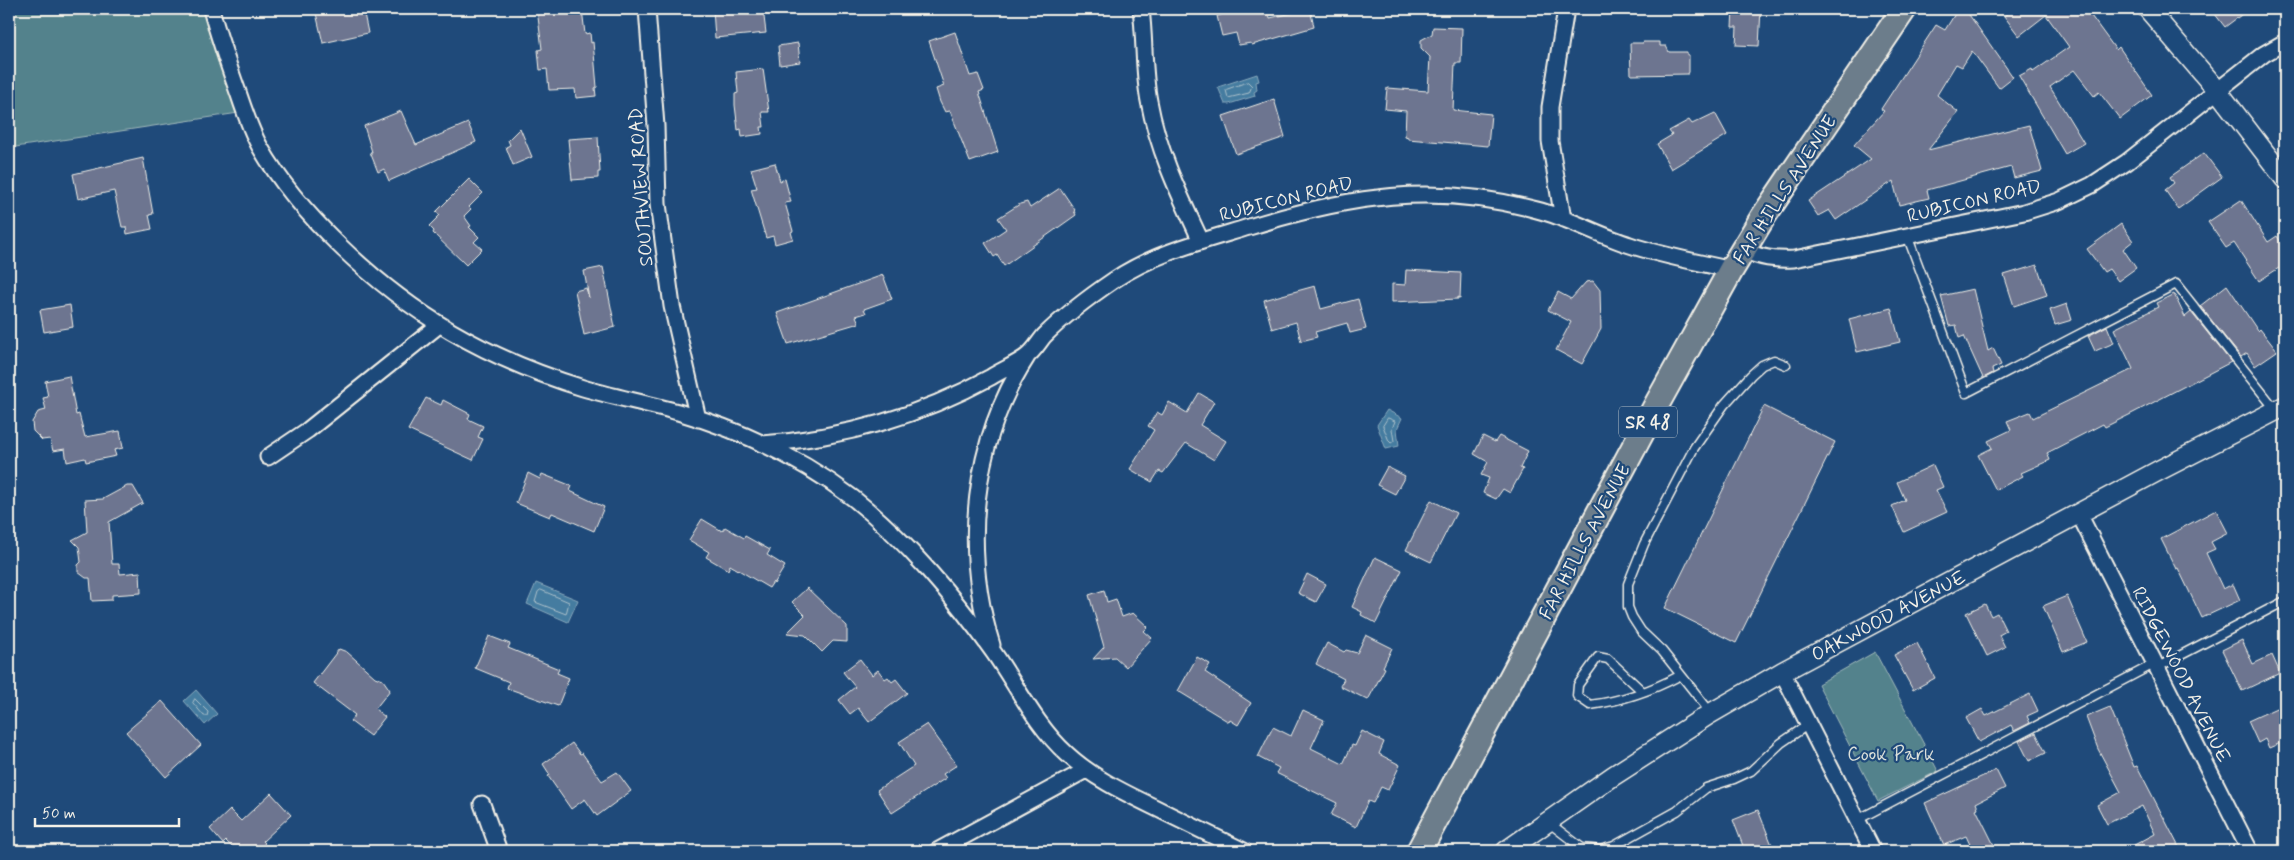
<svg xmlns="http://www.w3.org/2000/svg" width="2294" height="860" viewBox="0 0 2294 860" font-family="Mynerve,sans-serif">
	<style>
		.green { fill: #52828c; stroke: #a3baba }
		.water { fill: #447ba0; stroke: #8aaabd }
		.lines { fill: none; stroke-linecap: round; stroke-linejoin: round }
		.shore { stroke: #aec2cb; stroke-width: 1 }
		.building { fill: #6d7490; stroke: #f4f1e8 }
		.service-casing { stroke: #f4f1e8; stroke-width: 11 }
		.minor-casing { stroke: #f4f1e8; stroke-width: 19 }
		.tertiary-casing { stroke: #f4f1e8; stroke-width: 22 }
		.primary-casing { stroke: #f4f1e8; stroke-width: 28 }
		.service { stroke: #1f4a7a; stroke-width: 8 }
		.minor { stroke: #1f4a7a; stroke-width: 15 }
		.tertiary { stroke: #1f4a7a; stroke-width: 19 }
		.primary { stroke: #6c7d8b; stroke-width: 24 }
		.labels { text-anchor: middle; stroke-width: 4.5; stroke-linejoin: round; paint-order: stroke }
		.shield { fill: #1f4a7a; stroke: #b4bfc7; stroke-width: 1 }
		.shield-label { font-size: 18px; font-weight: bold; fill: #f4f1e8 }
		.street-label { font-size: 19px; fill: #f4f1e8; stroke: #1f4a7a }
		.park-label { font-size: 19px; fill: #dce0da; stroke: #1f4a7a }
	</style>
	<rect width="100%" height="100%" fill="#1f4a7a"/>
	<filter id="ink" filterUnits="userSpaceOnUse"><feTurbulence type="fractalNoise" baseFrequency=".02" numOctaves="2"/><feDisplacementMap in="SourceGraphic" scale="10" xChannelSelector="R" yChannelSelector="G"/><feConvolveMatrix kernelMatrix="1 2 1 2 8 2 1 2 1" color-interpolation-filters="sRGB"/></filter>
	<g filter="url(#ink)">
		<path class="green" d="M9,9H211L245,112L9,148Z
			M1875,652L1938,771L1878,801L1818,684Z"/>
		<path class="water" d="M1257,74L1259,81L1256,82L1257,90L1254,92L1255,96L1229,104H1225L1218,87Z
			M1387,410L1402,418L1397,429L1399,446L1386,449L1377,425Z
			M536,583L578,600L568,622L527,604Z
			M196,690L217,714L205,725L184,701Z"/>
		<g class="lines">
			<path class="shore" d="M1248,82L1252,86L1249,93L1228,98L1226,90Z
				M1388,418L1395,421L1392,429L1394,441L1391,443L1389,441L1383,426Z
				M541,590L569,602L566,614L535,602L538,592Z
				M195,699L208,712L207,716H204L193,703Z"/>
		</g>
		<path class="building" d="M315,9H363L368,33L323,43Z
			M537,9H582L585,34L590,33L591,43L593,42L597,87L595,88L596,96L576,98L575,89L549,90L547,69L540,70L538,50L542,49Z
			M713,9H763L766,33L715,38Z
			M1231,9H1268L1270,18L1310,9L1314,27L1252,45L1251,43L1239,45L1236,33L1222,36L1217,16L1231,12Z
			M1733,9H1761L1759,46L1736,45L1737,27H1732Z
			M1958,9H1965L2013,77L1999,88L1972,51L1962,67L1956,64L1937,95L1958,112L1928,150L2029,125L2042,171L2014,178L2011,167L1927,190L1929,198L1899,205L1893,181L1836,220L1829,210L1818,216L1808,201L1871,159L1854,145L1884,111L1881,109L1936,25L1945,30Z
			M2013,9H2086L2116,50L2119,47L2152,95L2120,119L2099,92L2094,96L2074,70L2050,87L2084,143L2065,154L2019,76L2032,69L2033,72L2069,47L2046,15L2019,36L2004,16Z
			M2211,9H2249L2225,27Z
			M1433,27L1462,28L1461,63H1455L1453,110L1491,114L1488,146L1408,139V137L1405,136L1406,111L1385,109L1387,88L1428,91L1430,57L1421,48V40L1432,34Z
			M955,32L970,76L978,74L984,90L979,92L998,152L970,162L950,111L945,112L940,102L936,89L944,86L929,41Z
			M1643,42H1660V46H1666L1669,52H1687V55H1689V72L1688,74L1631,75L1630,43H1643Z
			M798,43L800,62L780,65L778,46Z
			M763,69L769,112H762L764,127H761L762,134L742,137L741,129L738,130L735,105V94L738,93L736,72Z
			M1274,99L1285,137L1236,154L1223,116Z
			M401,111L416,145L468,123L476,142L389,181L384,169L378,172L370,152H372L364,126Z
			M1715,113L1727,135L1671,169L1657,144L1672,135L1669,131L1689,120L1692,124Z
			M520,128L532,157L513,165L506,147L510,145L508,140Z
			M598,137L600,172H598V178L572,180L568,139Z
			M2204,153L2222,177L2178,209L2165,190L2174,183L2170,177Z
			M143,158L153,214L149,215L152,229L127,234L126,227H122L114,191L78,199L73,174Z
			M775,163L780,181L785,179L791,202L785,203L793,231L791,232L793,239L775,244L773,236L766,238L751,189L757,188L751,169Z
			M469,179L483,193L469,207L471,209L464,216L471,226L469,227L479,237L474,242L482,249L466,265L433,233L434,231L429,226L440,215L436,212Z
			M1060,188L1075,210L1074,211L1076,215L1004,266L997,255L994,257L985,243L1006,229L998,218L1020,204L1027,202L1030,208Z
			M2241,200L2268,242L2277,236L2285,249V264L2259,281L2234,243L2226,248L2208,222Z
			M2121,224L2133,241L2123,249L2136,268L2118,281L2109,269L2104,272L2087,249Z
			M2037,265L2047,295L2014,306L2004,275Z
			M603,267L615,327L584,335L575,291L586,288L589,298L584,271Z
			M1406,270L1461,273L1460,298L1458,297V299L1392,302V284L1405,285Z
			M883,275L892,299L864,309L866,313L856,316L859,323L788,344L777,313Z
			M1593,281L1600,290L1601,329L1582,364L1556,350L1571,322L1548,310L1558,292L1571,299L1586,282Z
			M2227,285L2258,331L2260,329L2277,351L2255,366L2247,353L2241,357L2200,306Z
			M1315,286L1321,309L1358,299L1366,329L1350,333L1347,323L1315,332L1317,337L1301,341L1296,322L1272,329L1264,300Z
			M1973,289L1988,351L1993,348L2001,365L1992,369L1993,373L1983,378L1964,336L1959,338L1956,325L1949,326L1941,296Z
			M2174,294L2185,317L2191,312L2231,362L2133,413L2105,427L2103,424L2047,453L2050,460L2021,473L2023,476L1996,490L1978,455L1992,448L1988,441L2011,430L2007,421L2030,412L2033,418L2133,369L2114,329L2158,307L2156,303Z
			M2067,304L2072,320L2055,325L2050,310Z
			M70,305L73,327L44,332L40,310Z
			M1891,308L1900,342L1857,352L1849,319Z
			M2107,326L2114,343L2095,351L2088,336Z
			M69,376L76,415L79,414L85,437L120,431L123,448L114,450L116,456L86,462L85,458L67,462L65,449L53,451L50,439L42,440L33,431L32,422L38,412L46,410L43,398L48,397L45,381Z
			M1199,393L1214,402L1200,425L1226,441L1214,460L1186,443L1163,473L1159,471L1152,482L1130,469L1154,430L1148,426L1157,412L1162,415L1169,402L1187,413Z
			M426,398L441,405L443,400L470,414L468,419L483,426L478,437L483,439L473,460L408,430Z
			M1764,406L1835,442L1736,643L1665,608Z
			M1483,436L1495,442L1499,436L1528,451L1520,468L1523,469L1510,493L1503,489L1496,499L1483,493L1489,478L1481,475L1488,462L1474,454Z
			M1933,465L1943,487L1936,490L1947,512L1904,532L1892,506L1905,500L1897,482Z
			M1387,467L1405,476L1395,494L1377,485Z
			M528,473L540,479L542,474L572,486L570,491L604,507L594,531L552,513L550,517L516,503Z
			M127,486H133L143,503L109,522L112,564H119L120,574L140,572L141,593L112,595V600L92,601L90,578H86L78,572V565L81,562L79,547L72,540L87,532L85,500L103,499Z
			M1431,500L1456,513L1431,562L1406,550Z
			M2216,510L2228,533L2211,542L2215,549L2206,553L2223,589L2233,584L2240,600L2202,618L2178,568L2176,569L2161,539Z
			M702,519L722,531L725,527L744,538L745,536L770,550L767,555L785,566L774,584L773,582L769,588L730,565L728,570L706,557L709,552L689,540Z
			M1375,557L1402,570L1376,623L1361,615L1362,612L1352,607Z
			M1307,574L1326,584L1316,602L1298,593Z
			M807,588L847,626V642L833,641L822,652L805,635L787,633L805,615L792,602Z
			M1104,590L1107,602L1116,599L1122,617L1133,613L1148,627L1144,631L1152,638L1126,667L1115,657L1093,659L1104,647L1089,595Z
			M2067,596L2087,642L2063,652L2043,606Z
			M1985,604L1991,616L1997,613L2006,631L1999,635L2005,647L1987,656L1966,613Z
			M1366,635L1392,648L1383,667L1385,668L1368,700L1340,686L1344,679L1316,664L1327,643L1344,652L1346,650L1357,653Z
			M489,636L510,644L508,648L559,669L557,673L569,678L558,706L507,688L509,682L475,668Z
			M2242,640L2253,664L2272,655L2280,673L2242,691L2222,650Z
			M1917,643L1935,678L1913,690L1894,655Z
			M339,649L347,652L375,677L383,680L390,690L375,709L385,717L370,736L350,721L355,715L313,683Z
			M1197,657L1210,664L1205,672L1251,703L1238,725L1230,720L1229,722L1178,691Z
			M860,659L872,675L878,670L885,679L888,677L892,682L896,679L907,693L869,722L858,708L850,714L839,700L855,687L843,672Z
			M2030,694L2038,711L2027,716L2030,723L2014,731L2011,725L1979,742L1966,718L1982,709L1986,716Z
			M162,701L201,745L166,777L126,732Z
			M2285,704V741L2269,748L2265,739L2258,743L2248,721Z
			M2110,707L2134,767L2137,766L2181,851H2123L2155,834L2142,806L2107,824L2097,805L2121,792L2098,749L2086,717Z
			M1303,710L1324,720L1311,748L1343,764L1352,745L1355,746L1362,731L1384,742L1379,754L1400,765L1388,790L1381,787L1373,803L1368,801L1356,827L1331,815L1337,803L1276,773L1279,768L1258,757L1273,727L1291,736Z
			M927,724L957,765L943,774L946,778L892,813L877,790L914,766L899,742Z
			M2036,733L2046,753L2029,761L2019,741Z
			M572,743L580,754L582,753L602,781L617,772L631,791L597,816L585,799L571,809L548,776L550,775L543,764Z
			M1996,770L2005,788L1976,803L1978,808L1976,809L1997,851H1973L1966,836L1944,845L1925,803Z
			M271,793L291,815L263,841L265,843L257,851H236L226,841L223,844L210,829L230,810L241,821Z
			M1758,810L1772,845L1756,851H1745L1733,820Z"/>
		<g class="lines">
			<defs>
				<path id="service" d="M1907,235L1966,393L2176,284L2275,409
					M2156,668L2285,601
					M1642,691L1608,659L1598,657L1578,685L1577,696L1590,705C1621,701 1653,690 1681,675
					M1711,713L1662,651L1641,631L1632,617L1628,607V584L1644,544L1694,448L1724,405L1751,375L1762,365L1774,360L1786,365
					M1857,820L2154,664
					M1548,822L1582,848L1600,850L1614,846L1677,811L1706,788L1734,779L1751,771L1781,743L1809,724"/>
				<path id="minor" d="M211,9C219,38 229,67 239,95C245,113 251,131 260,147C281,184 308,215 339,245C411,315 486,358 583,388C614,397 646,403 678,412C740,430 802,459 853,498C905,539 956,599 994,653C1017,686 1036,726 1067,754C1093,778 1125,793 1156,808C1186,823 1215,837 1244,851
					M647,9L656,126L658,204L672,306L698,419
					M1141,9C1145,39 1143,71 1149,101C1158,151 1180,196 1201,241
					M1563,219L1550,141V107L1566,9
					M1743,250C1761,258 1774,260 1794,259L2024,212L2059,201L2092,185L2127,162L2264,54L2285,42
					M762,444C843,438 920,416 991,377C1002,370 1017,364 1027,356C1034,351 1039,342 1044,336C1065,315 1089,297 1114,280C1154,253 1203,241 1249,227C1350,196 1432,182 1537,210C1569,218 1598,235 1630,245C1663,256 1698,262 1731,270
					M268,457L308,430L439,325
					M2079,514L2250,851
					M992,645C962,550 972,442 1027,357
					M1782,672L1873,851
					M482,804L499,851
					M937,851L1086,770"/>
				<path id="tertiary" d="M2148,9L2217,90L2285,179
					M1506,851L1613,776L1708,715L1782,672L2158,471L2285,406"/>
				<path id="primary" d="M1419,851L1658,402L1731,270L1763,217L1904,9"/>
			</defs>
			<use href="#service" class="service-casing"/>
			<use href="#minor" class="minor-casing"/>
			<use href="#tertiary" class="tertiary-casing"/>
			<use href="#primary" class="primary-casing"/>
			<use href="#service" class="service"/>
			<use href="#minor" class="minor"/>
			<use href="#tertiary" class="tertiary"/>
			<use href="#primary" class="primary"/>
		</g>
	</g>
	<g class="labels">
		<rect class="shield" x="1619" y="406.5" width="58" height="31" rx="4"/>
		<g class="shield-label">
			<text x="1648" y="428">SR 48</text>
		</g>
		<g class="street-label">
			<text transform="translate(640 187) rotate(-94)" y="7">SOUTHVIEW ROAD</text>
			<text transform="translate(1784 189) rotate(-57)" y="7">FAR HILLS AVENUE</text>
			<text transform="translate(1286 198) rotate(-14)" y="7">RUBICON ROAD</text>
			<text transform="translate(1974 200) rotate(-13)" y="7">RUBICON ROAD</text>
			<text transform="translate(1584 541) rotate(-62)" y="7">FAR HILLS AVENUE</text>
			<text transform="translate(1888 615) rotate(-28)" y="7">OAKWOOD AVENUE</text>
			<text transform="translate(2182 674) rotate(63)" y="7">RIDGEWOOD AVENUE</text>
		</g>
		<g class="park-label">
			<text x="1891" y="760">Cook Park</text>
		</g>
	</g>
	<rect width="2294" height="860" fill="none" stroke="#1f4a7a" stroke-width="30"/>
	<rect x="15" y="15" width="2264" height="830" fill="none" stroke="#f4f1e8" stroke-width="2" filter="url(#ink)"/>
	<path d="M35 818v8h144v-8" fill="none" stroke="#f4f1e8" stroke-width="2.5"/>
	<text x="42" y="818" font-size="15" fill="#f4f1e8" stroke="#1f4a7a" stroke-width="4" paint-order="stroke">50 m</text>
</svg>
